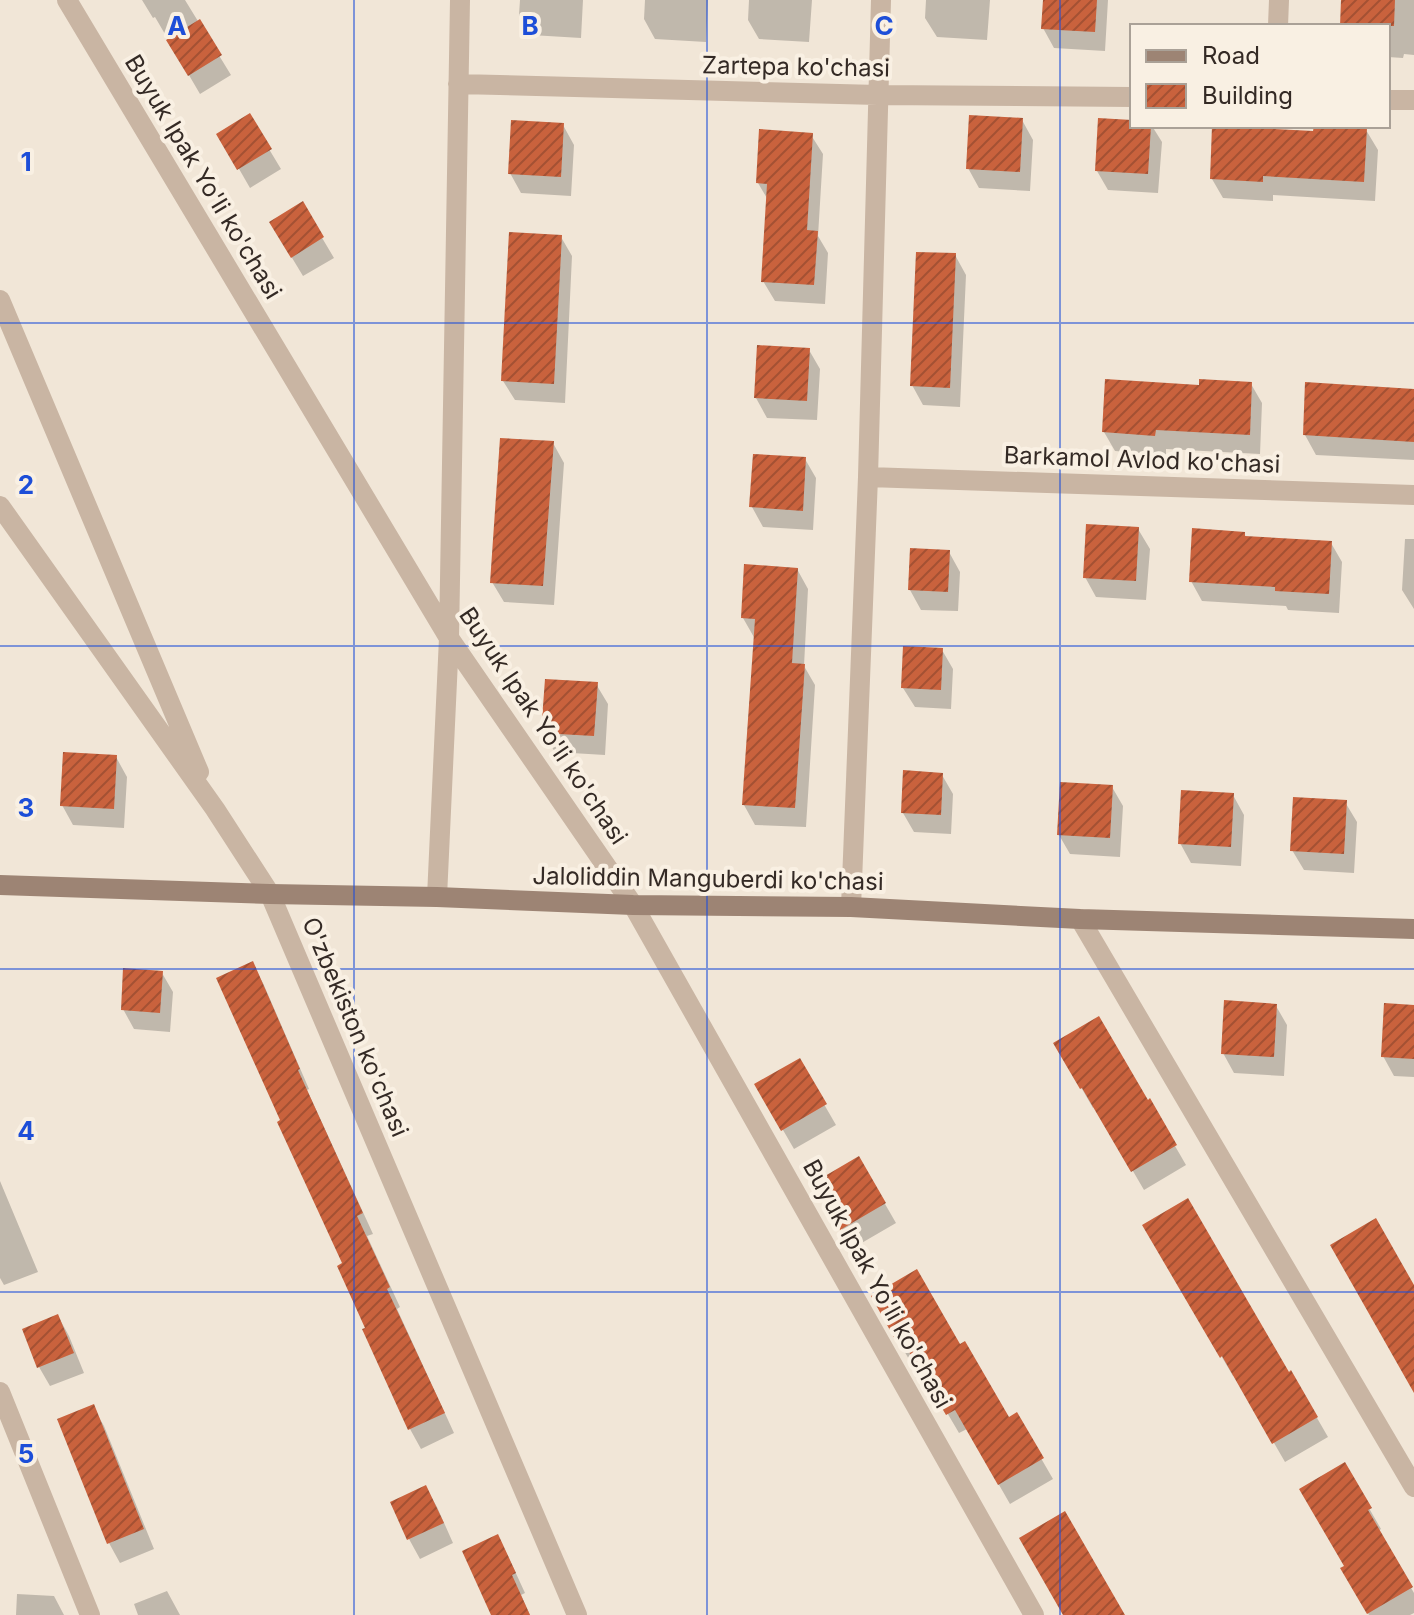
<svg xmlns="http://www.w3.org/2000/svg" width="1414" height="1615" viewBox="0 0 1414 1615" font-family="Inter,sans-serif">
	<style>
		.shadow { fill: #0003 }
		.building { fill: url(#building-hatch) }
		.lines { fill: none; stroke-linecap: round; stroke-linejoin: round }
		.street { stroke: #c9b5a3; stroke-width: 20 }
		.secondary { stroke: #9d8474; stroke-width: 20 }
		.grid { fill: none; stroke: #1d4ed8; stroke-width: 2; stroke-opacity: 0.55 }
		.labels { text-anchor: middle; stroke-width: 8; stroke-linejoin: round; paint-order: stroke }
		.street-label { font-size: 24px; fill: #342a25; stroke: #f9f0e3 }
		.grid-label { font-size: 26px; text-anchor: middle; font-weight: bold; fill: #1d4ed8; stroke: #f9f0e3; stroke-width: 8; stroke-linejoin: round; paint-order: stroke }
	</style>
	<defs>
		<pattern id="building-hatch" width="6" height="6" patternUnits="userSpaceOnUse" patternTransform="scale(2)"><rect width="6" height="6" fill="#c9623d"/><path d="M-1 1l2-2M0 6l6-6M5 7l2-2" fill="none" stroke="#a45133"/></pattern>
	</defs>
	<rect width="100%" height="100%" fill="#f1e6d7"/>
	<path class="shadow" d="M142,0H185L231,75L200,94L155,17L153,18Z
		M520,0H583L581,38L531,35L519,15Z
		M645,0H708L706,42L655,39L644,19Z
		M749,0H812L809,42L759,39L748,20Z
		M926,0H990L987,40L937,37L925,18Z
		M1045,0H1108L1105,51L1054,48L1043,28Z
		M1343,0H1414V55L1404,54L1403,58L1388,57V26H1342Z
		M249,116L281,169L250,188L219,134Z
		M1022,120L1033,140L1030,191L979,188L968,168Z
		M1132,122V126H1152L1162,142L1158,193L1108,190L1097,171Z
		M563,125L574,145L571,196L521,193L510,173Z
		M1366,130L1378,150L1375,201L1273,195V201L1223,198L1212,179L1315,133Z
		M811,135L823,154L818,236L828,253L825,304L775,301L763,281L768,200L758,183Z
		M302,204L334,258L303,276L271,223Z
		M561,237L572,256L565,403L515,400L503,381Z
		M955,255L966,275L960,407L923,405L912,385Z
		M809,350L820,369L817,420L767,418L756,398Z
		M1251,384L1262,403L1260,454L1166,449V455L1115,451L1104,432L1201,387Z
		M1414,390V460L1316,455L1305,435Z
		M553,443L564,463L554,605L504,602L492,582Z
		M805,459L816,478L813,530L763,527L752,507Z
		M1138,529L1150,549L1146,600L1096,597L1085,577Z
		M1244,534L1247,538L1331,543L1342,562L1339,613L1288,610L1286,606L1202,601L1191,581Z
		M1405,539H1414V609L1402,590Z
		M949,552L960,572L958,611L921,610L910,590Z
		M797,569L808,589L804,666L815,685L806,827L755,825L744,805L755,639L743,618Z
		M942,650L953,669L951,709L915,707L903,688Z
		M596,684L608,704L605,755L555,752L543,733Z
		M116,757L127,777L124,828L73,825L62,805Z
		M942,775L953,794L951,834L914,832L903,813Z
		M1112,787L1123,806L1120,857L1070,854L1059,835Z
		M1233,795L1244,815L1241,866L1191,863L1180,843Z
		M1345,802L1357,822L1354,873L1304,870L1292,850Z
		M252,964L263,983L309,1089L307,1090L373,1234L367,1236L400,1307L397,1309L454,1433L421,1449L410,1429L365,1330L367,1329L345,1264L282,1121Z
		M162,973L173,992L170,1032L134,1029L123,1009Z
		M1276,1006L1287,1025L1284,1076L1234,1073L1223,1053Z
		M1414,1007V1077L1394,1076L1383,1056Z
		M1056,1044L1147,1103L1149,1101L1186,1165L1144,1190L1095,1106L1093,1108Z
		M799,1061L836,1125L794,1149L757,1085Z
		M859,1159L896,1223L853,1248L816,1184Z
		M0,1181L38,1272L4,1285L0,1278Z
		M1145,1226L1288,1374L1291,1373L1328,1437L1285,1462L1235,1375L1233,1376Z
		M873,1297L959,1347L1008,1419L1016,1415L1053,1479L1010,1504L967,1429L959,1433L915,1358L910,1361Z
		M58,1316L69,1336L84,1373L50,1386L39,1367Z
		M93,1407L104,1426L154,1549L120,1563L109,1543Z
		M1344,1465L1381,1529L1378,1531L1414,1593V1613L1410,1615H1369L1343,1569L1346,1567Z
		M426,1488L437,1507L453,1543L420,1559L409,1539L393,1503Z
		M508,1556L525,1593L521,1595L530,1615H493Z
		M167,1591L180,1615H138L134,1604Z
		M17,1594L54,1596L64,1615H16Z"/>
	<path class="building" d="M1043,0H1097L1095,32L1041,29Z
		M1341,0H1395L1394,26H1340Z
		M200,19L222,55L188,76L166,40Z
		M250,113L272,149L237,170L216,134Z
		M969,115L1023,118L1020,172L966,169Z
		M1098,118L1132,120V126H1151L1148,174L1095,171Z
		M511,120L564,123L561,177L508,174Z
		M1212,126L1313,131L1314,126L1367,128L1364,182L1263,176V182L1210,179Z
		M759,129L813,133L807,230L818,231L814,285L761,282L767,184L756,183Z
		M303,201L324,237L291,258L269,222Z
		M509,232L562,235L554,384L501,381Z
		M916,252L956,253L950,388L910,386Z
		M757,345L810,348L807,401L754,398Z
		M1105,379L1199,385V379L1252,382L1250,435L1156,430L1155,436L1102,432Z
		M1305,382L1414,389V442L1303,435Z
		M500,438L554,441L543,586L490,583Z
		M753,454L806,457L803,511L749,507Z
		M1086,524L1139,527L1136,581L1083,578Z
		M1192,528L1245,532V536L1332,541L1329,594L1275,591V587L1189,582Z
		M910,548L950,550L948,592L908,590Z
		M744,564L798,568L792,663L805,664L795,808L742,805L755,619L741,618Z
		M903,646L943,648L941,690L901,688Z
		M545,679L598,682L594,736L541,733Z
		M63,752L117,755L114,809L60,806Z
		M903,770L943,773L941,815L901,813Z
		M1060,782L1113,785L1110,838L1057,835Z
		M1181,790L1234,793L1231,847L1178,844Z
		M1293,797L1347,800L1344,854L1290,851Z
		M253,961L300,1069L298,1070L363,1213L357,1216L390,1287L387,1289L445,1413L408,1430L362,1329L365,1328L337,1266L342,1263L277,1122L280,1120L216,978Z
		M123,968L163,971L160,1013L121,1010Z
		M1224,1000L1277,1004L1274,1057L1221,1054Z
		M1384,1003L1414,1005V1059L1381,1057Z
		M1099,1016L1148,1100L1150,1098L1177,1145L1131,1172L1082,1088L1080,1089L1053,1043Z
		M800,1058L827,1104L781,1131L754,1084Z
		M859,1156L886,1203L840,1230L813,1183Z
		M1188,1198L1289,1372L1291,1370L1318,1417L1272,1444L1222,1356L1220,1358L1142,1225Z
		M1376,1218L1414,1285V1393L1330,1245Z
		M917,1269L960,1344L965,1341L1009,1417L1017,1412L1044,1458L998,1485L955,1410L946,1415L902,1340L897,1343L871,1296Z
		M58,1314L74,1353L37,1368L22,1329Z
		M94,1404L144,1529L107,1544L57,1419Z
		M1345,1462L1372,1508L1368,1510L1413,1587L1367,1614L1340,1568L1344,1566L1299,1489Z
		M426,1485L444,1523L407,1540L390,1502Z
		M1065,1511L1125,1615H1063L1019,1538Z
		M498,1534L516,1573L512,1575L530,1615H491L462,1551Z"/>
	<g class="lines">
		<path class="street" d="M67,0L449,638L633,905L1034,1615
			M1278,26L1279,0
			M458,84L878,95L1132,97
			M1388,100H1414
			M0,300L199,772
			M868,477L1414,495
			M0,506L215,809L270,894L577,1615
			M437,897L449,638L460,0
			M851,907L868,477L881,0
			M1080,919L1414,1487
			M0,1392L90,1615"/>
		<path class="secondary" d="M0,885L270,894L437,897L633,905L851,907L1080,919L1414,929"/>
	</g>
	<path class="grid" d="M354,0V1615M707,0V1615M1060,0V1615M0,323H1414M0,646H1414M0,969H1414M0,1292H1414"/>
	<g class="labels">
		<g class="street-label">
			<text transform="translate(796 67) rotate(1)" y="8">Zartepa ko'chasi</text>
			<text transform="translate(203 177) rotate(59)" y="8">Buyuk Ipak Yo'li ko'chasi</text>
			<text transform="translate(1142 460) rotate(2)" y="8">Barkamol Avlod ko'chasi</text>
			<text transform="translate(543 726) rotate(56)" y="8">Buyuk Ipak Yo'li ko'chasi</text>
			<text transform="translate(708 879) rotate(1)" y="8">Jaloliddin Manguberdi ko'chasi</text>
			<text transform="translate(355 1027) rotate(67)" y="8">O'zbekiston ko'chasi</text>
			<text transform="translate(877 1284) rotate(61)" y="8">Buyuk Ipak Yo'li ko'chasi</text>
		</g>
	</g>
	<g class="grid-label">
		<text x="177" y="35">A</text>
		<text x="530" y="35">B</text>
		<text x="884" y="35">C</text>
		<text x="26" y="171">1</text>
		<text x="26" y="494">2</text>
		<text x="26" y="817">3</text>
		<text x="26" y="1140">4</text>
		<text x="26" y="1463">5</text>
	</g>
	<rect x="1130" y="24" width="260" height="104" fill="#f9f0e3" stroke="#aaa197" stroke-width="2"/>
	<rect x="1146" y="50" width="40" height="12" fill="#9d8474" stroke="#aaa197" stroke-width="2"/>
	<text x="1202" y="64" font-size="24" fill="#342a25">Road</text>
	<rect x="1146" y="84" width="40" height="24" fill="url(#building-hatch)" stroke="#aaa197" stroke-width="2"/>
	<text x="1202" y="104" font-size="24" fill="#342a25">Building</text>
</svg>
